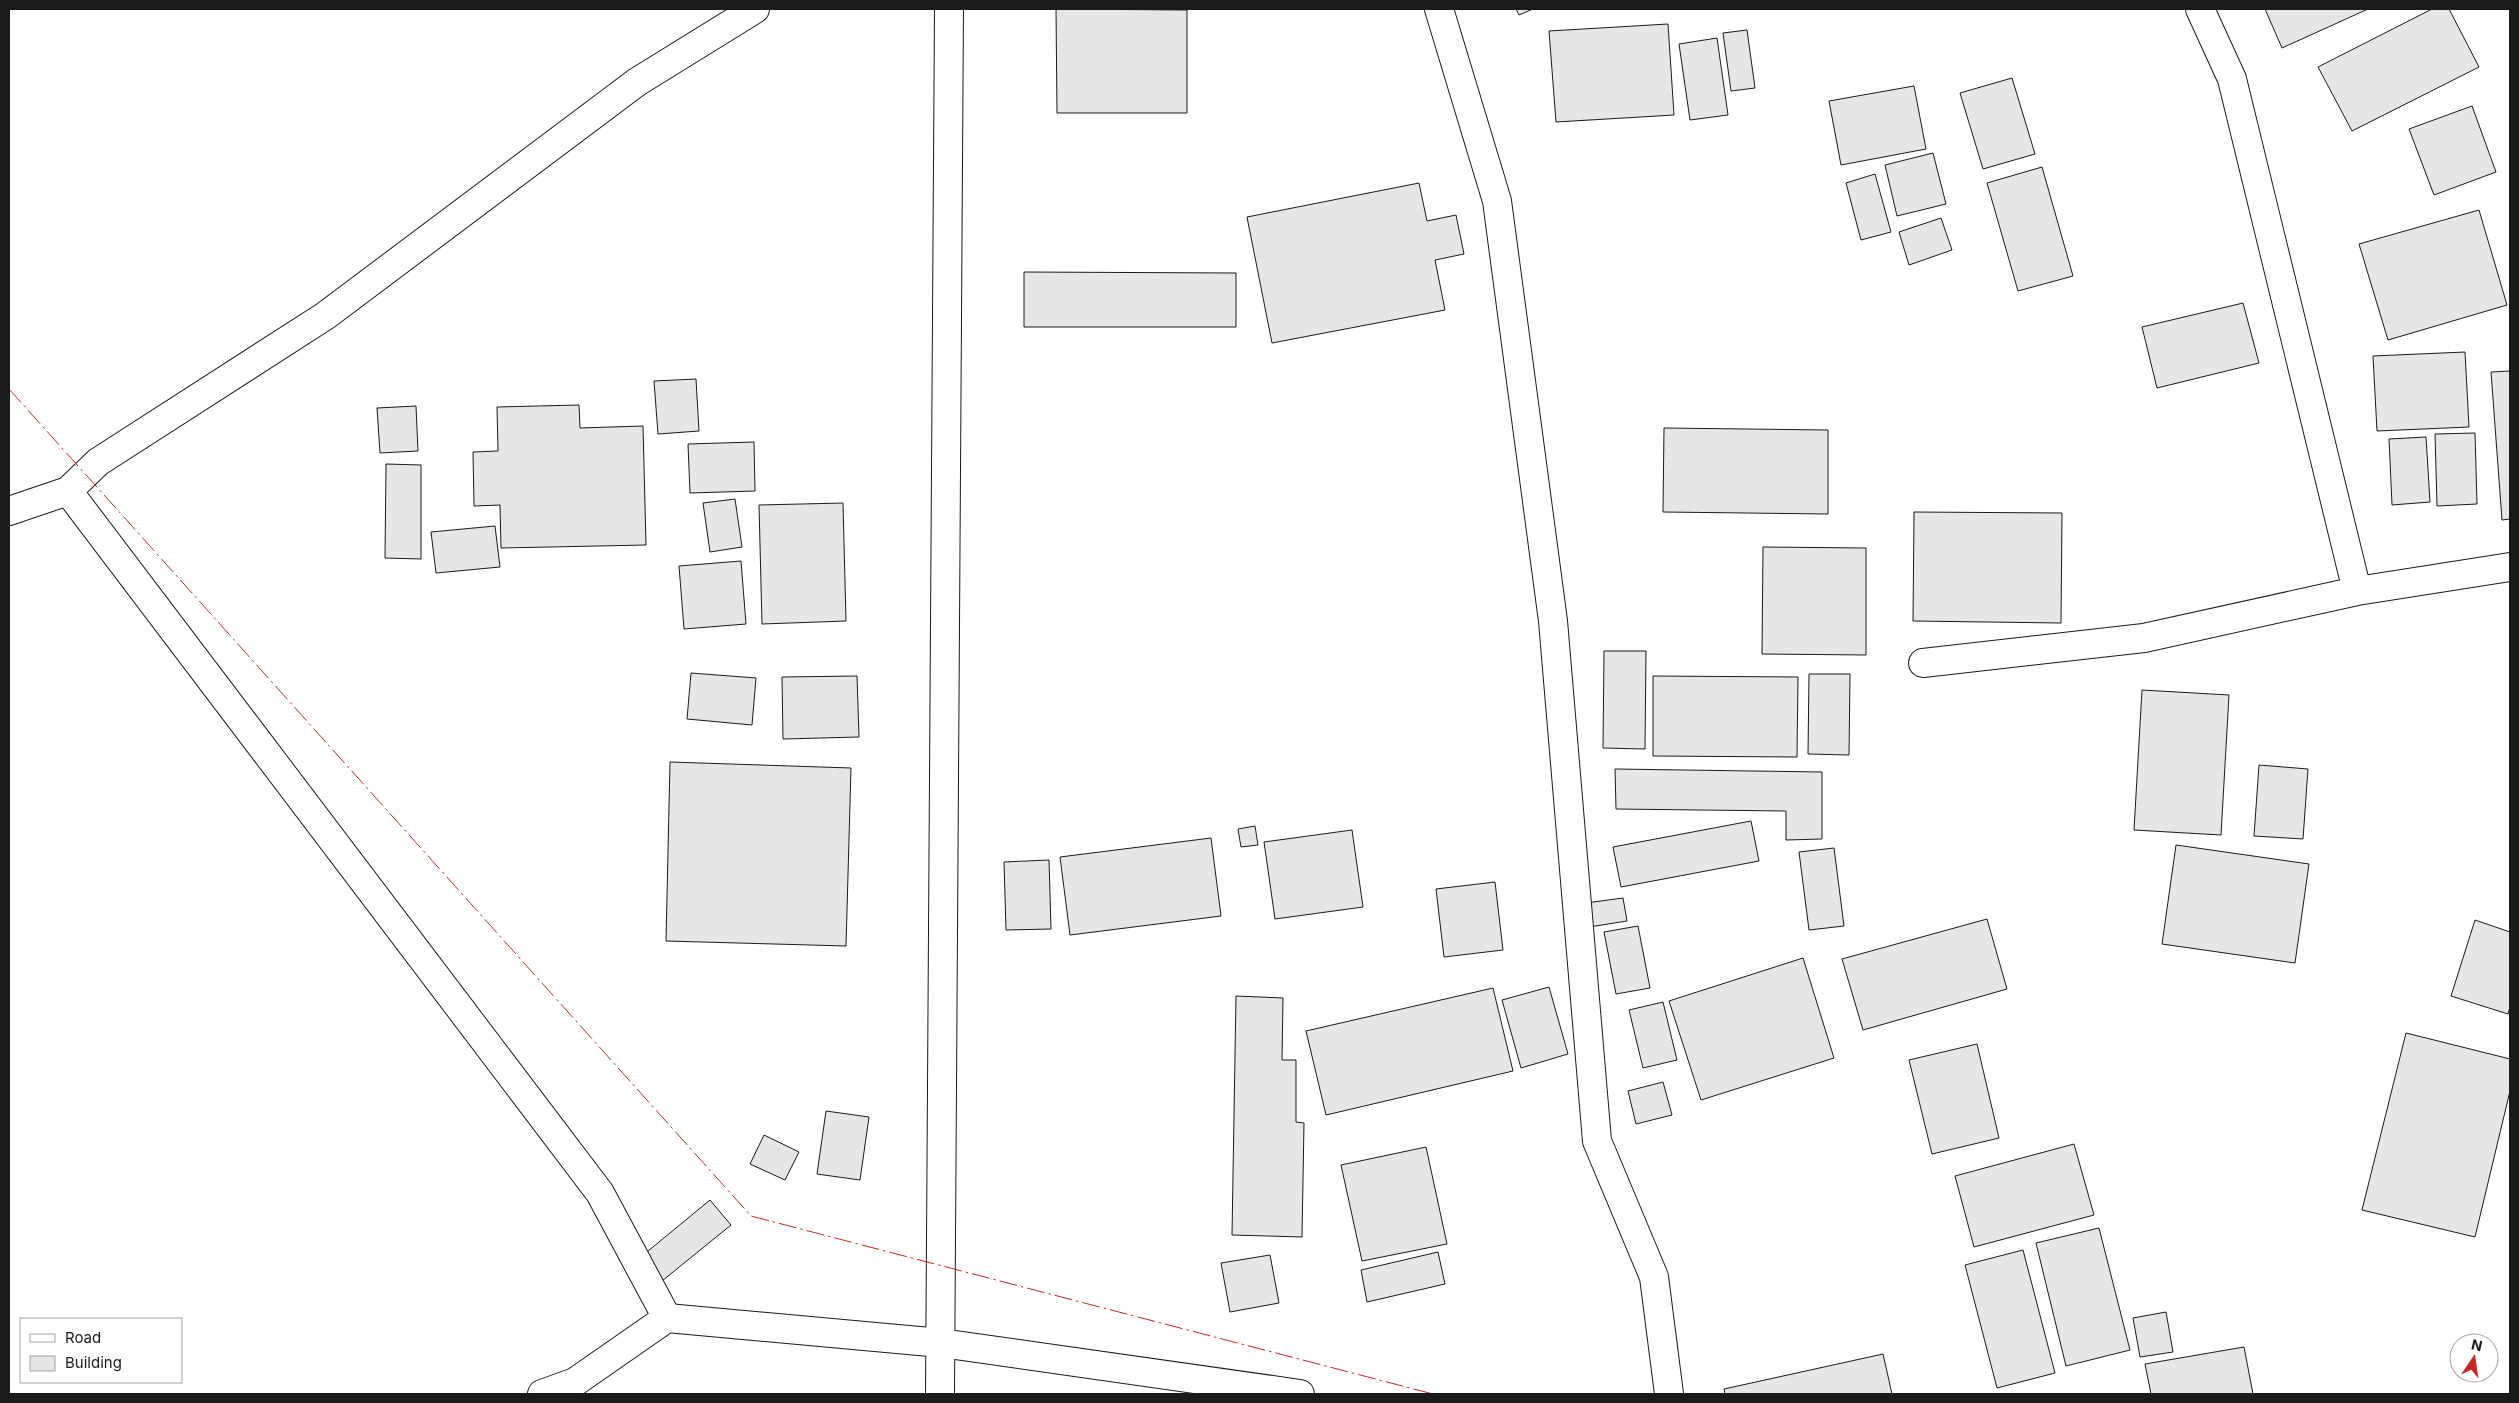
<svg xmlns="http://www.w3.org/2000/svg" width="2519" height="1403" viewBox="0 0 2519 1403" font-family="Inter,sans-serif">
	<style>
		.building { fill: #e6e6e6; stroke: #1a1a1a }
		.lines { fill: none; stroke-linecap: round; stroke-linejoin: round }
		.minor-casing { stroke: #1a1a1a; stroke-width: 30 }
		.minor { stroke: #fff; stroke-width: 28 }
		.power { stroke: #c62828; stroke-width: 1; stroke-dasharray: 18 4 2.5 4; stroke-linecap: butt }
	</style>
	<rect width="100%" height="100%" fill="#fff"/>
	<path class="building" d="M1056,9L1187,10V113H1057Z
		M1516,9H1533L1519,15Z
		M2265,9H2368L2282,48Z
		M2432,9H2449L2479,67L2352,131L2318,67Z
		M1668,24L1674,115L1556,122L1549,31Z
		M1747,30L1755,88L1731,91L1723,33Z
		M1717,38L1728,115L1690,120L1679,44Z
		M2012,78L2035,154L1983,169L1960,93Z
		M1914,86L1926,149L1841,165L1829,101Z
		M2472,106L2496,172L2434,195L2409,129Z
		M1933,153L1946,204L1897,216L1885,165Z
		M2042,167L2073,276L2018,291L1987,183Z
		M1875,174L1891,232L1861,240L1846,183Z
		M1419,183L1427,221L1456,215L1464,254L1435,260L1445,310L1272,343L1247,217Z
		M2479,210L2507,305L2388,340L2359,244Z
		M1941,218L1952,250L1909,265L1899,232Z
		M1024,272L1236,273V327H1024Z
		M2243,303L2259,363L2157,388L2142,327Z
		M2465,352L2469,427L2377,431L2373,356Z
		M2510,371V519L2502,520L2491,372Z
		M696,379L699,431L658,434L654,381Z
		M579,405L580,428L643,426L646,545L501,548L500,505L474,506L473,452L498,451L497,407Z
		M416,406L418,451L380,453L377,408Z
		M1664,428L1828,430V514L1663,512Z
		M2475,433L2477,504L2437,506L2435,434Z
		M2426,437L2430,502L2392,505L2389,439Z
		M754,442L755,491L690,493L688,444Z
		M386,464L421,465V559L385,558Z
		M735,499L742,547L710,552L703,503Z
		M843,503L846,621L762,624L759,505Z
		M1914,512L2062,513L2061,623L1913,621Z
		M495,526L500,567L436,573L431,532Z
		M1763,547L1866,548V655L1762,654Z
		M741,561L746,624L684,629L679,566Z
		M1604,651H1646L1645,749L1603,748Z
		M691,673L756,678L752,725L687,719Z
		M1809,674H1850L1849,755L1808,754Z
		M857,676L859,737L783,739L782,677Z
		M1653,676L1798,677L1797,757L1653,756Z
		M2142,690L2229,695L2221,835L2134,830Z
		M670,762L851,768L846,946L666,941Z
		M2259,765L2308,769L2303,839L2254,836Z
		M1615,769L1822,772V839L1786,840V811L1616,809Z
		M1751,821L1759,861L1621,887L1613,847Z
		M1255,826L1258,845L1241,847L1238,829Z
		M1352,830L1363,907L1275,919L1264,842Z
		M1211,838L1221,916L1070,935L1060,857Z
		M2176,845L2309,864L2295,963L2162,944Z
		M1834,848L1844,926L1809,930L1799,852Z
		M1049,860L1051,929L1006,930L1004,862Z
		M1495,882L1503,950L1444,957L1436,889Z
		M1623,898L1627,921L1589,927L1586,903Z
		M1987,919L2007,989L1863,1030L1842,959Z
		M2475,920L2510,932V1007L2508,1014L2451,996Z
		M1638,926L1650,988L1616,994L1604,932Z
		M1803,958L1834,1058L1701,1100L1669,1001Z
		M1549,987L1568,1054L1521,1068L1502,1000Z
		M1493,988L1513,1071L1326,1115L1306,1031Z
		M1236,996L1283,998L1282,1060H1296V1122L1304,1123L1302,1237L1232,1235Z
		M1663,1002L1677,1060L1643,1068L1629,1010Z
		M2406,1033L2510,1059V1091L2475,1237L2362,1210Z
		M1977,1044L1999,1138L1932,1154L1909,1060Z
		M1663,1082L1672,1115L1636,1124L1628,1091Z
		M826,1111L869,1117L860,1180L817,1174Z
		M764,1135L799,1152L785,1180L750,1164Z
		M2074,1144L2094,1215L1974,1247L1955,1176Z
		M1426,1147L1447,1244L1362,1261L1341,1165Z
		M710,1200L731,1225L662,1281L642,1256Z
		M2099,1228L2130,1350L2066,1366L2036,1243Z
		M2023,1250L2055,1373L1997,1388L1965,1265Z
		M1438,1252L1445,1284L1367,1302L1361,1270Z
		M1270,1255L1279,1303L1230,1312L1221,1263Z
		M2166,1312L2173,1352L2140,1357L2133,1318Z
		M2244,1347L2253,1394H2151L2145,1364Z
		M1883,1354L1892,1394H1725L1724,1389Z"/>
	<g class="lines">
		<defs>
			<path id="minor" d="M1439,9L1497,201L1553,621L1597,1141L1654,1277L1669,1394
				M2200,9L2232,79L2357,591L2510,567
				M68,491L600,1193L667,1318L941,1343L1300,1394
				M9,511L68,491L98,462L325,316L637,82L755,9
				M1923,663L2144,638L2357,591
				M542,1394L575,1382L667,1318
				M940,1394L949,9"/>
		</defs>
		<use href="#minor" class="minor-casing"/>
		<use href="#minor" class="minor"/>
		<path class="power" d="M9,389L751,1216L1433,1394"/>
	</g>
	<rect width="2519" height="1403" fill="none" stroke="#1a1a1a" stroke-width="20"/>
	<rect x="20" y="1318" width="162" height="65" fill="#ffffff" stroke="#a3a3a3"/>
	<rect x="30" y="1334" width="25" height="8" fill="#ffffff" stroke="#a3a3a3"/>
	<text x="65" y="1343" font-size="15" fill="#1a1a1a">Road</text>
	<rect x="30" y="1356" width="25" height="15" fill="#e6e6e6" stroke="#a3a3a3"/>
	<text x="65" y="1368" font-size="15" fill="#1a1a1a">Building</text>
	<g transform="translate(2474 1358) rotate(13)"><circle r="24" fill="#ffffff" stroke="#a3a3a3"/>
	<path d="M0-4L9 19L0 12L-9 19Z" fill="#c62828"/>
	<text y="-8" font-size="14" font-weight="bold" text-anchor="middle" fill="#1a1a1a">N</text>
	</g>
</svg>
